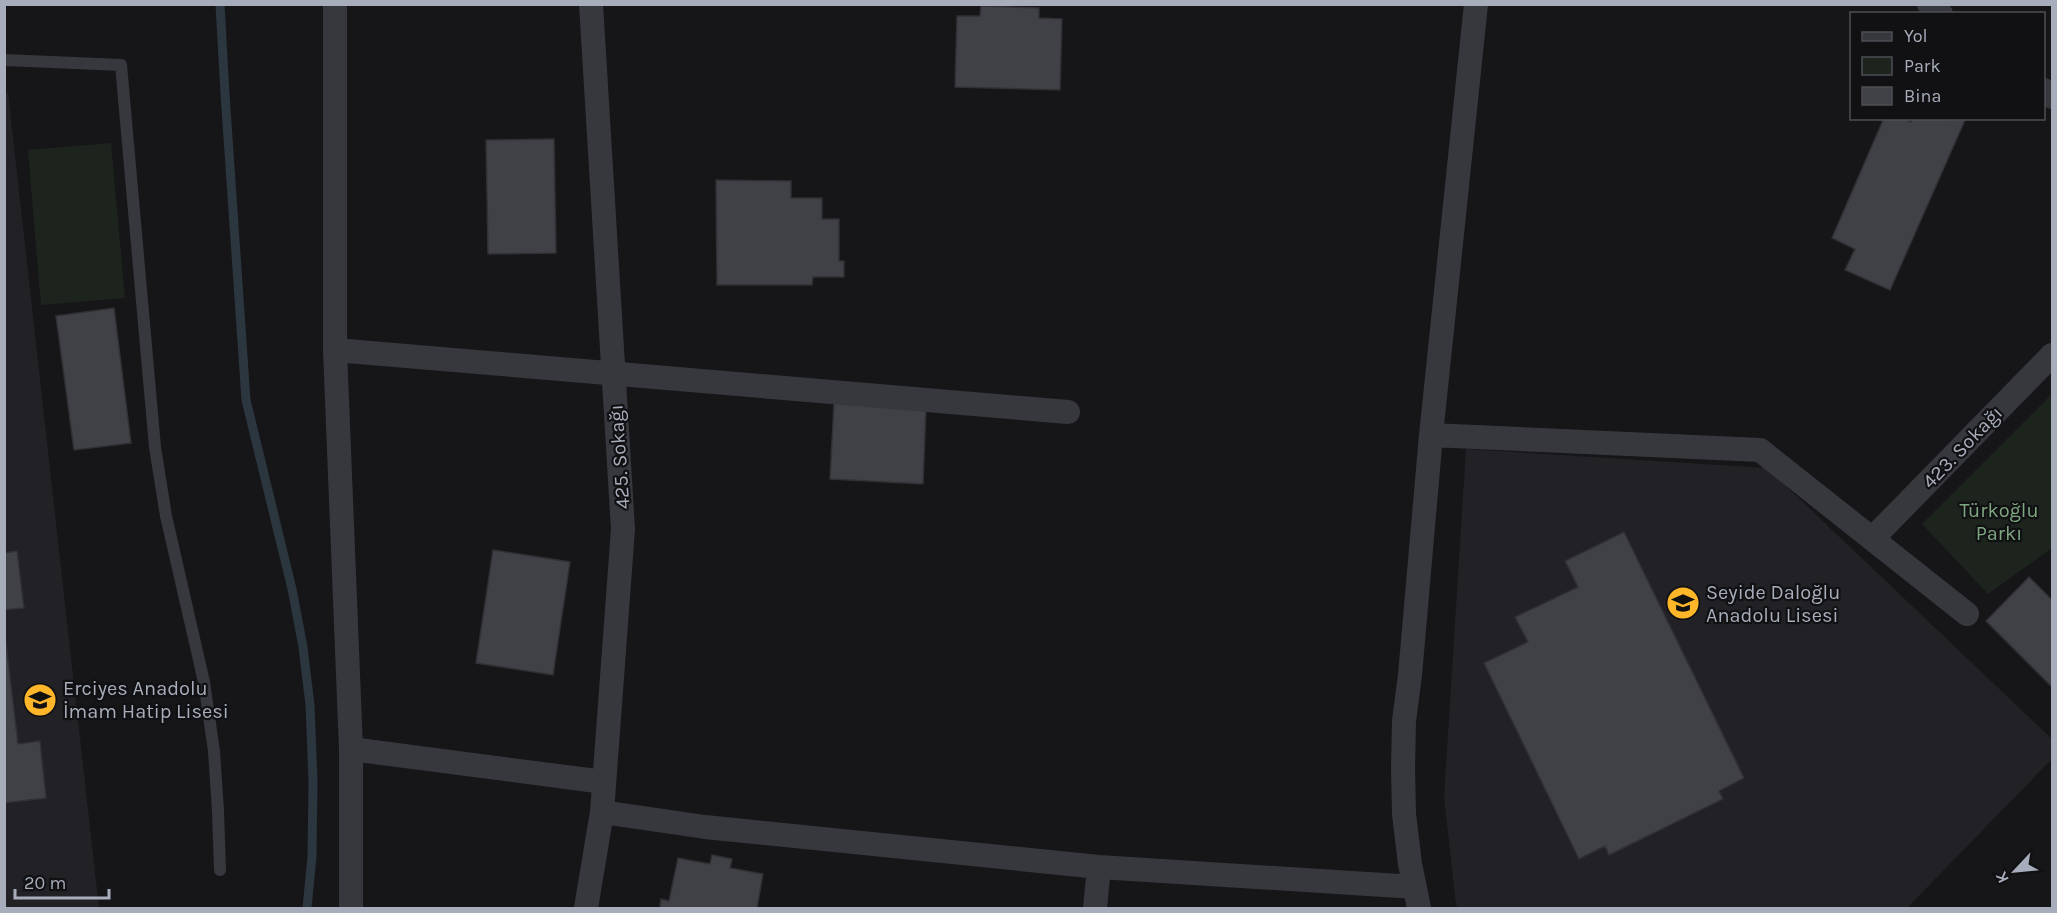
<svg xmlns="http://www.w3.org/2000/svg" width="2057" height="913" viewBox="0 0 2057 913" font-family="Karla,sans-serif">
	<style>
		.built { fill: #222226 }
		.green { fill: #1c241d }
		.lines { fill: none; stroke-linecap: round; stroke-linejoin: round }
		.stream { stroke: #2b363e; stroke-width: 9 }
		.building { fill: #404146; stroke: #303035; stroke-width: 1.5 }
		.service { stroke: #37383e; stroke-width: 12 }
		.minor { stroke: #37383e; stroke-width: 24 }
		.labels { text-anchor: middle; stroke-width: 4.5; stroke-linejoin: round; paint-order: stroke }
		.street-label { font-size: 20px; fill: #a7adba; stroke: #111114 }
		.park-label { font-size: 20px; fill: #7da67f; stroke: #111114 }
		.poi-label { font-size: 20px; fill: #a7adba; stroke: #111114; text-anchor: start }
	</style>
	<rect width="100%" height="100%" fill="#161619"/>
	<path class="built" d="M5,93H8L99,908H5Z
		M1466,449L1767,468L2052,739V759L1907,908H1459L1456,905L1444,797Z"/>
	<path class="green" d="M111,143L125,298L41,305L28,150Z
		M2052,394V548L1988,594L1922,524Z"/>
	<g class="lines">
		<path class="stream" d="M220,4L225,94L246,400L292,589L303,647L310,705L313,781L312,857L307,908"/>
	</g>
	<path class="building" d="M981,6L1039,8V18L1062,19L1060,90L955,87L957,16H980Z
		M1884,118H1903L1911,122L1912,118L1965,120L1890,290L1845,270L1855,249L1832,238Z
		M554,139L556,253L488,254L486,140Z
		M716,180L791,181V198H822V219H839V261H844V277H813L812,285H717Z
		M114,308L131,443L74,450L56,316Z
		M834,403L926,407L923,484L830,479Z
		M1624,532L1744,778L1719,791L1723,799L1609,855L1605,846L1579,859L1484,663L1528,642L1515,617L1578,587L1565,561Z
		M493,550L570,562L553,675L476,663Z
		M17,551L24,608L4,610V553Z
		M2029,577L2052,600V687L1986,621Z
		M4,626L18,744L40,741L46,798L4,803Z
		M712,855L732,859L730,868L763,874L757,908H660L661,899L669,901L678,858L710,864Z"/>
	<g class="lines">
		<path class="service" d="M4,60L121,65L155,447L166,516L204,682L214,751L218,811L220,870"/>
		<path class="minor" d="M335,4V350L351,749V908
			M1929,4L1941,14
			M2044,90L2052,97
			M335,350L1068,412
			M1431,435L1760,450L1967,614
			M1872,539L2052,355
			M351,749L604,782
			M602,812L705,827L1099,867L1415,887
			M586,908L602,812L623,529L591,4
			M1095,908L1099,867
			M1419,908L1410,864L1404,814L1403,768L1404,721L1410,675L1431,435L1476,4"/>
	</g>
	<defs>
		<symbol id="school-disc" viewBox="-11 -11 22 22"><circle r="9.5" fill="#ffb628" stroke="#111114"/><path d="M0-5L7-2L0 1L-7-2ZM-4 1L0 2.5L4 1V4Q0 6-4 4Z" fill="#111"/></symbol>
	</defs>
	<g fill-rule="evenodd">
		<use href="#school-disc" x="1664" y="584" width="38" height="38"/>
		<use href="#school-disc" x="21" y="681" width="38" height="38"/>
	</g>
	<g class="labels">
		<g class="street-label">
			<text transform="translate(1962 447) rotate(-46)" y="7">423. Sokağı</text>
			<text transform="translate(619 457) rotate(-94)" y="7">425. Sokağı</text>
		</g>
		<g class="park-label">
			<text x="1999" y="517">Türkoğlu<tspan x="1999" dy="23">Parkı</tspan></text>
		</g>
		<g class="poi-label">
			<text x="1706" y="599">Seyide Daloğlu<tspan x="1706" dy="23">Anadolu Lisesi</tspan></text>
			<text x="63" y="695">Erciyes Anadolu<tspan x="63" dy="23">İmam Hatip Lisesi</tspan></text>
		</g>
	</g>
	<rect width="2057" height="913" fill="none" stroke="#a7adba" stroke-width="12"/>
	<rect x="1850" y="12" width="195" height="108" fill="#111114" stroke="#4d4f56" stroke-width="1.5"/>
	<rect x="1862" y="32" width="30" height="9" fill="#37383e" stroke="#4d4f56" stroke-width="1.5"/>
	<text x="1904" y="42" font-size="18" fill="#a7adba">Yol</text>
	<rect x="1862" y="57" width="30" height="18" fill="#1c241d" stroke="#4d4f56" stroke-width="1.5"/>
	<text x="1904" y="72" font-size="18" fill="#a7adba">Park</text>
	<rect x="1862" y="87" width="30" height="18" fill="#404146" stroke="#4d4f56" stroke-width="1.5"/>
	<text x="1904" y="102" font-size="18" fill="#a7adba">Bina</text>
	<g transform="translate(2015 871) rotate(244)" stroke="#111114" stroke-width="4.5" paint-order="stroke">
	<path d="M0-4.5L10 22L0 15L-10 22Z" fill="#a7adba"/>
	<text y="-9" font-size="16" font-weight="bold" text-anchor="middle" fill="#a7adba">K</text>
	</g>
	<path d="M15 889v9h94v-9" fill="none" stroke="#a7adba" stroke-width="3"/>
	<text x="24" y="889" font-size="18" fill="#a7adba" stroke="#111114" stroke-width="4.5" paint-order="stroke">20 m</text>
</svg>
